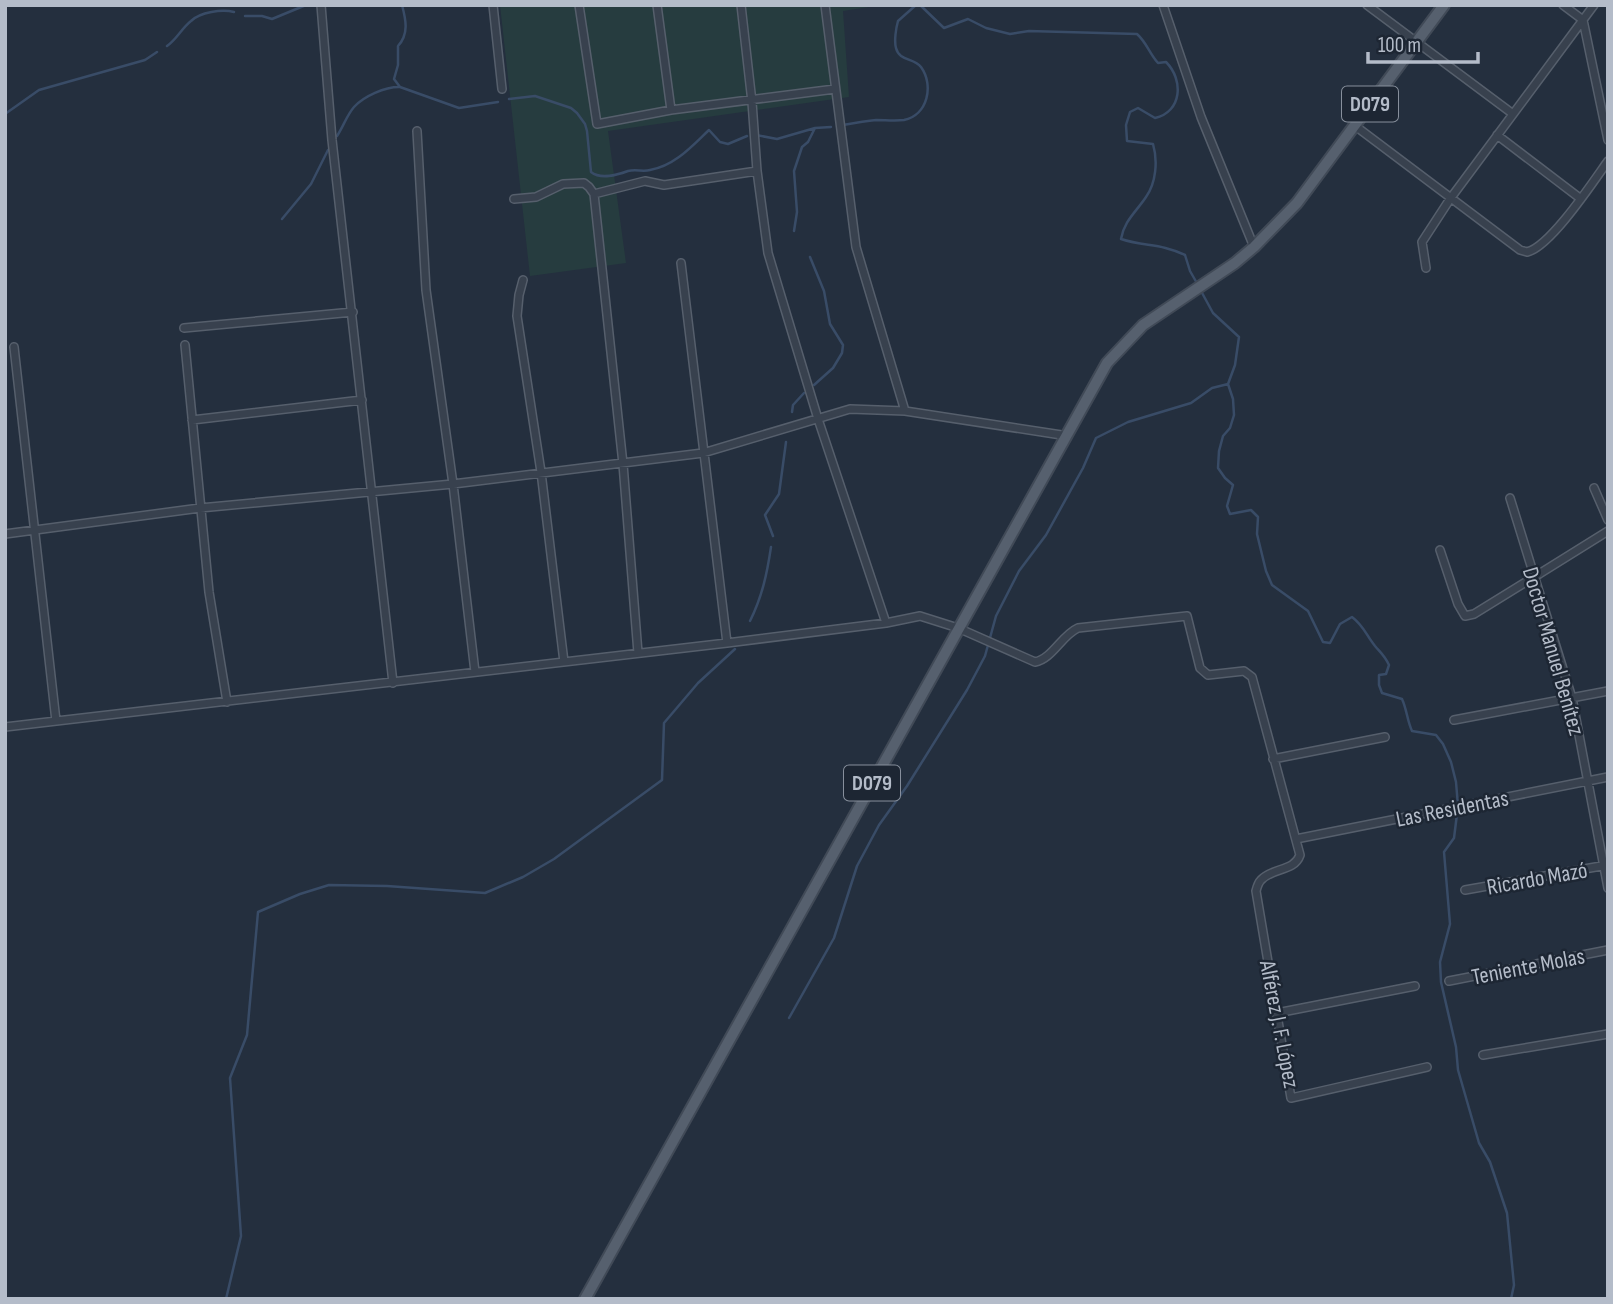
<svg xmlns="http://www.w3.org/2000/svg" width="1613" height="1304" viewBox="0 0 1613 1304" font-family="'Sofia Sans Condensed',sans-serif">
	<style>
		.green { fill: #263c3f }
		.lines { fill: none; stroke-linecap: round; stroke-linejoin: round }
		.stream { stroke: #394c67; stroke-width: 2.5 }
		.minor-casing { stroke: #565f6c; stroke-width: 10 }
		.primary-casing { stroke: #414a57; stroke-width: 14 }
		.minor { stroke: #38414e; stroke-width: 7 }
		.primary { stroke: #56606e; stroke-width: 10 }
		.minor-bridge-casing { stroke: #565f6c; stroke-width: 10; stroke-linecap: butt }
		.minor-bridge { stroke: #38414e; stroke-width: 7 }
		.labels { text-anchor: middle; stroke-width: 5; stroke-linejoin: round; paint-order: stroke }
		.shield { fill: #1d2633; stroke: #878f9c; stroke-width: 2 }
		.shield-label { font-size: 21px; font-weight: bold; fill: #b4bcc9 }
		.street-label { font-size: 23px; fill: #b4bcc9; stroke: #1d2633 }
	</style>
	<rect width="100%" height="100%" fill="#242f3e"/>
	<path class="green" d="M500,5H869V7L843,11L849,97L608,131L626,263L530,276Z"/>
	<g class="lines">
		<path class="stream" d="M402,5C406,20 409,34 398,46V65L394,79L400,87L459,108L498,102
			M920,5L944,28L968,19L986,28L1010,34L1029,31L1137,34C1147,43 1149,53 1158,63L1166,62C1184,80 1182,112 1155,118L1138,108L1130,112L1126,125L1127,141L1153,144C1158,161 1156,183 1146,197C1136,212 1124,221 1121,239C1145,247 1160,243 1185,255L1190,271L1198,285
			M245,16H262L272,19L306,5
			M167,46C177,39 181,29 191,21C200,12 222,9 234,12
			M509,99L535,96L571,108L577,113L585,124L587,131L591,172C601,180 617,175 628,171C636,169 643,172 650,170C675,166 693,145 709,130L720,142L728,144L747,136
			M5,114L39,90L145,60L157,52
			M843,125C854,123 865,121 876,120C885,120 895,121 904,120C928,115 934,85 921,67C914,58 899,61 896,48C894,41 896,28 898,21L916,5
			M756,135L777,139L815,128L831,127
			M337,136C343,127 347,115 354,107C364,96 385,87 399,87
			M282,219L311,184L328,150
			M794,231L797,212L794,171L802,147L808,142L815,128
			M810,257L824,291L830,324L843,345L842,353L833,368L814,385
			M1201,291L1213,313L1239,337L1235,365L1228,384L1233,399L1234,415L1230,428L1223,436L1219,451L1218,468L1225,478L1233,485L1227,506L1230,514L1251,510L1258,517L1257,534L1266,571L1272,585L1308,611L1323,642L1330,643L1340,624L1352,617C1364,626 1366,635 1375,646C1381,653 1385,656 1389,665L1386,674L1379,675V685L1382,693L1402,699C1407,710 1407,720 1412,731L1436,735L1443,744L1451,762L1456,782L1458,806L1454,838L1444,852L1450,924L1440,962L1441,982L1456,1047L1458,1070L1479,1143L1490,1162L1507,1213L1514,1285L1511,1299
			M792,412L793,405L804,393
			M773,536L765,515L779,494L786,442
			M750,621C762,597 767,574 771,547
			M789,1018L834,938L857,866L879,825L907,786L967,690L985,656L996,616L1019,571L1046,535L1083,468L1096,438L1128,422L1191,403L1212,388L1228,384
			M226,1299L241,1236L230,1078L247,1035L258,912L300,894L329,885L387,886L485,893L523,877L554,859L662,780L664,723L698,683L735,649"/>
		<defs>
			<path id="minor" d="M321,5L332,140L393,683
				M493,5L502,89
				M579,5L597,124L671,110L835,89
				M657,5L671,110
				M741,5L752,102L757,171L768,253L818,419L886,623
				M825,5L856,247L905,411
				M1163,5L1201,117L1254,247
				M1367,5L1513,114
				M1563,5L1583,20
				M1583,20L1608,140
				M1354,125L1520,250L1527,252C1550,247 1593,182 1608,161
				M417,131L426,290L453,484L475,672
				M1497,135L1581,199
				M594,194L645,181L664,185L757,171
				M514,199L536,197L563,184L584,183L589,187L594,194L623,464L638,653
				M681,263L727,643
				M1426,268L1422,242L1450,199L1594,5
				M523,280L519,295L517,316L541,472L564,662
				M184,328L353,312
				M185,345L209,592L227,702
				M14,347L56,721
				M192,420L362,400
				M1594,488L1608,520
				M1510,498L1572,698L1608,888
				M5,534L200,508L453,484L703,453L850,409L905,411L1068,436
				M1440,550L1458,604L1465,616L1474,614L1529,580
				M1539,574L1608,531
				M1454,720L1608,691
				M5,727L727,643L886,623L920,616L958,628L1035,662C1052,659 1062,635 1078,628L1187,616L1200,668L1208,675L1244,671L1252,677L1300,855C1294,872 1273,867 1261,880C1258,883 1257,887 1256,891L1291,1098L1427,1067
				M1273,759L1385,737
				M1296,839L1608,777
				M1465,890L1607,865
				M1449,981L1608,950
				M1277,1013L1415,986
				M1483,1055L1608,1034"/>
			<path id="primary" d="M585,1299L1107,363L1143,325L1235,263L1254,247L1297,203L1444,5"/>
		</defs>
		<use href="#minor" class="minor-casing"/>
		<use href="#primary" class="primary-casing"/>
		<use href="#minor" class="minor"/>
		<use href="#primary" class="primary"/>
		<defs>
			<path id="minor-bridge" d="M1529,580L1539,574"/>
		</defs>
		<use href="#minor-bridge" class="minor-bridge-casing"/>
		<use href="#minor-bridge" class="minor-bridge"/>
	</g>
	<g class="labels">
		<g class="shield">
			<rect x="1342" y="86.5" width="56" height="35" rx="5"/>
			<rect x="844" y="765.5" width="56" height="35" rx="5"/>
		</g>
		<g class="shield-label">
			<text x="1370" y="111">D079</text>
			<text x="872" y="790">D079</text>
		</g>
		<g class="street-label">
			<text transform="translate(1554 651) rotate(74)" y="8">Doctor Manuel Benítez</text>
			<text transform="translate(1452 808) rotate(-11)" y="8">Las Residentas</text>
			<text transform="translate(1537 878) rotate(-10)" y="8">Ricardo Mazó</text>
			<text transform="translate(1528 966) rotate(-11)" y="8">Teniente Molas</text>
			<text transform="translate(1280 1024) rotate(79)" y="8">Alférez J. F. López</text>
		</g>
	</g>
	<rect width="1613" height="1304" fill="none" stroke="#b4bcc9" stroke-width="14"/>
	<path d="M1368 52v10h110v-10" fill="none" stroke="#b4bcc9" stroke-width="3.5"/>
	<text x="1378" y="52" font-size="21" fill="#b4bcc9" stroke="#1d2633" stroke-width="5" paint-order="stroke">100 m</text>
</svg>
